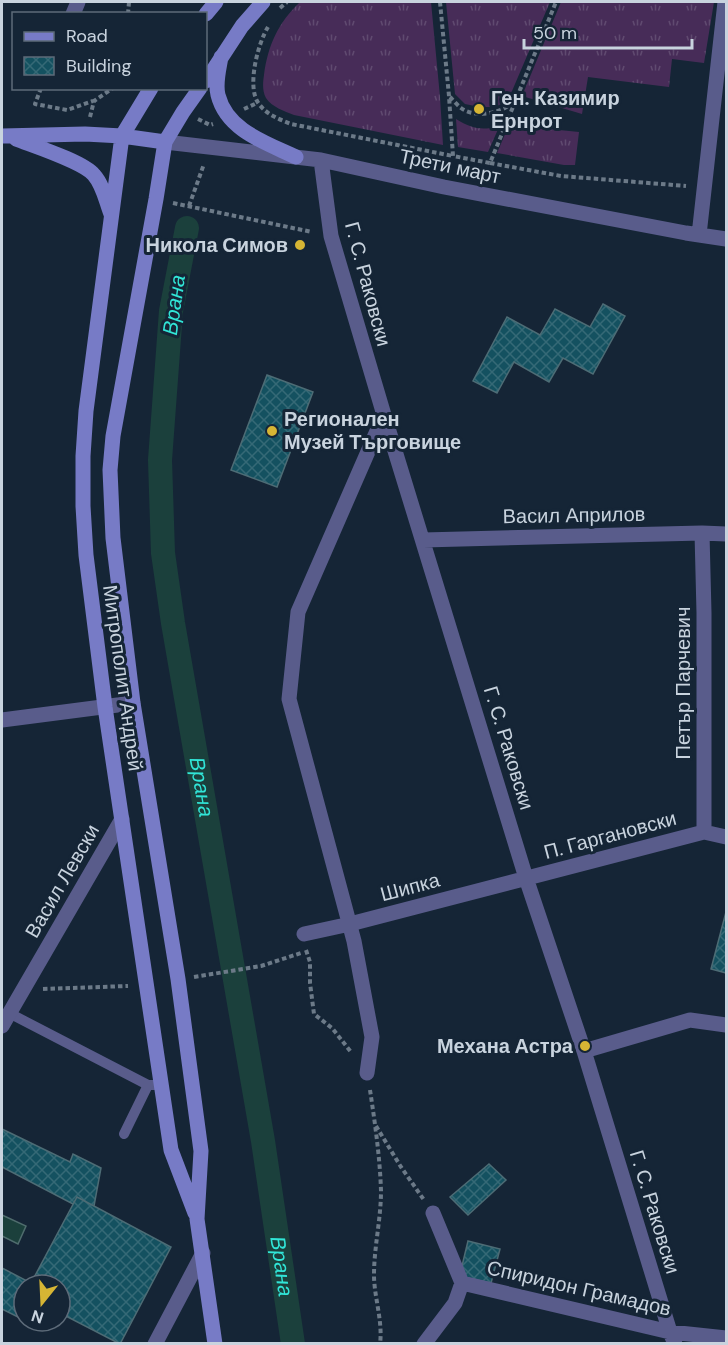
<svg xmlns="http://www.w3.org/2000/svg" width="728" height="1345" viewBox="0 0 728 1345" font-family="'DM Sans',sans-serif">
	<style>
		.grass { fill: url(#grass-tufts) }
		.water { fill: #1b403c; stroke: #4f6c6d; stroke-width: 1.5 }
		.lines { fill: none; stroke-linecap: round; stroke-linejoin: round }
		.canal { stroke: #1b403c; stroke-width: 24 }
		.building { fill: url(#building-cross-hatch); stroke: #4d6c75; stroke-width: 1.5 }
		.path { stroke: #6c7a88; stroke-width: 4; stroke-dasharray: 4.5 3; stroke-linecap: butt }
		.lane { stroke: #595c8b; stroke-width: 10 }
		.street { stroke: #595c8b; stroke-width: 15 }
		.secondary { stroke: #777bc6; stroke-width: 15 }
		.poi-dot { fill: #d6b534; stroke: #152536; stroke-width: 2 }
		.labels { text-anchor: middle; stroke-width: 6; stroke-linejoin: round; paint-order: stroke }
		.poi-label { font-size: 20px; font-weight: bold; fill: #c8d3de; stroke: #152536; text-anchor: start }
		.street-label { font-size: 20px; fill: #c8d3de; stroke: #152536 }
		.water-label { font-size: 21px; font-style: italic; fill: #31e5d7; stroke: #152536 }
	</style>
	<defs>
		<pattern id="grass-tufts" width="24" height="20" patternUnits="userSpaceOnUse" patternTransform="scale(1.5)"><rect width="24" height="20" fill="#472c58"/><path d="M3 7l-1-3M5 7V3M7 7l1-3M15 17l-1-3M17 17v-4M19 17l1-3" fill="none" stroke="#604a70"/></pattern>
		<pattern id="building-cross-hatch" width="8" height="8" patternUnits="userSpaceOnUse" patternTransform="scale(1.5)"><rect width="8" height="8" fill="#145160"/><path d="M0 0l8 8M0 8l8-8" fill="none" stroke="#356976"/></pattern>
	</defs>
	<rect width="100%" height="100%" fill="#152536"/>
	<path class="grass" d="M300,2H431L440,97L443,145L294,115C284,111 272,107 266,98C262,91 263,82 264,75C268,45 278,23 300,2Z
		M446,2H550L512,91L507,101L495,107H480L465,104L455,94Z
		M561,2H714L704,63L672,59L669,87L588,77L582,114L522,96Z
		M456,119C473,129 479,130 499,127L488,152L458,147Z
		M509,125L579,132L575,165H564L497,153Z"/>
	<path class="water" d="M2,1215L26,1226L18,1244L2,1236Z"/>
	<g class="lines">
		<path class="canal" id="s1" d="M187,228L171,311L160,460L163,553L173,623L263,1141L293,1344"/>
	</g>
	<path class="building" d="M603,304L625,316L593,374L563,358L549,382L514,362L497,393L473,381L507,317L540,335L555,309L590,327Z
		M267,375L313,392L277,487L231,470Z
		M726,912V973L711,969Z
		M2,1129L70,1162L73,1154L101,1168L94,1206L77,1197L73,1204L2,1167Z
		M489,1164L506,1180L468,1215L450,1197Z
		M77,1197L171,1247L120,1344L60,1313V1285H30Z
		M468,1241L500,1249L491,1283L467,1278L461,1270Z
		M2,1268L31,1283L30,1285H24V1320L2,1309Z"/>
	<g class="lines">
		<path class="path" d="M440,2L449,96L453,156L490,163L556,2
			M280,8L287,2
			M128,14L129,2
			M268,27C258,43 246,88 259,104C267,115 279,119 291,124L453,156
			M41,88L35,104L67,110L93,101
			M450,97C453,100 457,105 461,108C474,118 500,114 512,103
			M244,109L257,103
			M90,117L94,101L113,88
			M198,119L210,125L213,124
			M490,163L561,176L686,186
			M173,203L312,232
			M189,206L204,164
			M306,950L310,962V983L314,1014L332,1028L351,1052
			M194,977L261,966L301,953
			M43,989L128,986
			M370,1090C375,1123 380,1158 381,1191C381,1219 374,1247 374,1275C374,1297 383,1321 380,1344
			M376,1126L401,1167L424,1200"/>
		<path class="lane" d="M9,1013L148,1085
			M124,1134L148,1085H155"/>
		<path class="street" d="M73,14L78,2
			M165,142L321,160L444,187L686,233L726,239
			M321,160L331,236L384,415L526,878L584,1051L670,1332L675,1344
			M699,235L725,2
			M702,533L704,613V832
			M423,540L702,533L726,534
			M2,720L133,703
			M304,934L350,924L704,832L726,837
			M2,1026L122,819
			M584,1051L690,1020L726,1025
			M367,1073L372,1037L354,941L289,699L298,612L384,415
			M433,1213L462,1283L670,1332L726,1338
			M155,1344L203,1253
			M424,1344L455,1303L462,1283"/>
		<path class="secondary" d="M206,14L216,2
			M221,57C219,69 215,83 218,95C227,131 267,143 296,157
			M206,81L242,26L263,2
			M151,88L122,136L86,411L83,456V506L86,555L105,707L171,1150L195,1213
			M200,88L183,112L165,142L156,199L113,436L110,470L113,538L133,703L178,979L201,1151L197,1219L215,1344
			M2,136L85,134L122,136L165,142
			M16,139C34,146 84,162 94,175C103,185 106,201 111,214"/>
	</g>
	<g class="poi-dot">
		<circle cx="479" cy="109" r="6"/>
		<circle cx="300" cy="245" r="6"/>
		<circle cx="272" cy="431" r="6"/>
		<circle cx="585" cy="1046" r="6"/>
	</g>
	<g class="labels">
		<g class="poi-label">
			<text x="491" y="105">Ген. Казимир<tspan x="491" dy="23">Ернрот</tspan></text>
			<text x="288" y="252" text-anchor="end">Никола Симов</text>
			<text x="284" y="426">Регионален<tspan x="284" dy="23">Музей Търговище</tspan></text>
			<text x="573" y="1053" text-anchor="end">Механа Астра</text>
		</g>
		<g class="street-label">
			<text transform="translate(450 166) rotate(12)" y="7">Трети март</text>
			<text transform="translate(368 284) rotate(75)" y="7">Г. С. Раковски</text>
			<text transform="translate(574 515) rotate(-1)" y="7">Васил Априлов</text>
			<text transform="translate(123 678) rotate(82)" y="7">Митрополит Андрей</text>
			<text transform="translate(683 683) rotate(-90)" y="7">Петър Парчевич</text>
			<text transform="translate(509 748) rotate(73)" y="7">Г. С. Раковски</text>
			<text transform="translate(610 835) rotate(-15)" y="7">П. Гаргановски</text>
			<text transform="translate(62 881) rotate(-60)" y="7">Васил Левски</text>
			<text transform="translate(410 887) rotate(-15)" y="7">Шипка</text>
			<text transform="translate(655 1212) rotate(73)" y="7">Г. С. Раковски</text>
			<text transform="translate(579 1288) rotate(13)" y="7">Спиридон Грамадов</text>
		</g>
		<g class="water-label">
			<text transform="translate(174 305) rotate(-82)" y="7">Врана</text>
			<text dy="7" stroke="none"><textPath href="#s1" startOffset="564">Врана</textPath></text>
			<text dy="7" stroke="none"><textPath href="#s1" startOffset="1050">Врана</textPath></text>
		</g>
	</g>
	<rect width="728" height="1345" fill="none" stroke="#c8d3de" stroke-width="6"/>
	<rect x="12" y="12" width="195" height="78" fill="#152536" stroke="#5d6b79" stroke-width="1.5"/>
	<rect x="24" y="32" width="30" height="9" fill="#777bc6" stroke="#5d6b79" stroke-width="1.5"/>
	<text x="66" y="42" font-size="18" fill="#c8d3de">Road</text>
	<rect x="24" y="57" width="30" height="18" fill="url(#building-cross-hatch)" stroke="#5d6b79" stroke-width="1.5"/>
	<text x="66" y="72" font-size="18" fill="#c8d3de">Building</text>
	<g transform="translate(42 1303) rotate(198)"><circle r="28" fill="#152536" stroke="#5d6b79" stroke-width="1.5"/>
	<path d="M0-4.5L10 22L0 15L-10 22Z" fill="#d6b534"/>
	<text y="-9" font-size="16" font-weight="bold" text-anchor="middle" fill="#c8d3de">N</text>
	</g>
	<path d="M524 39v9h168v-9" fill="none" stroke="#c8d3de" stroke-width="3"/>
	<text x="533" y="39" font-size="18" fill="#c8d3de" stroke="#152536" stroke-width="4.5" paint-order="stroke">50 m</text>
</svg>
